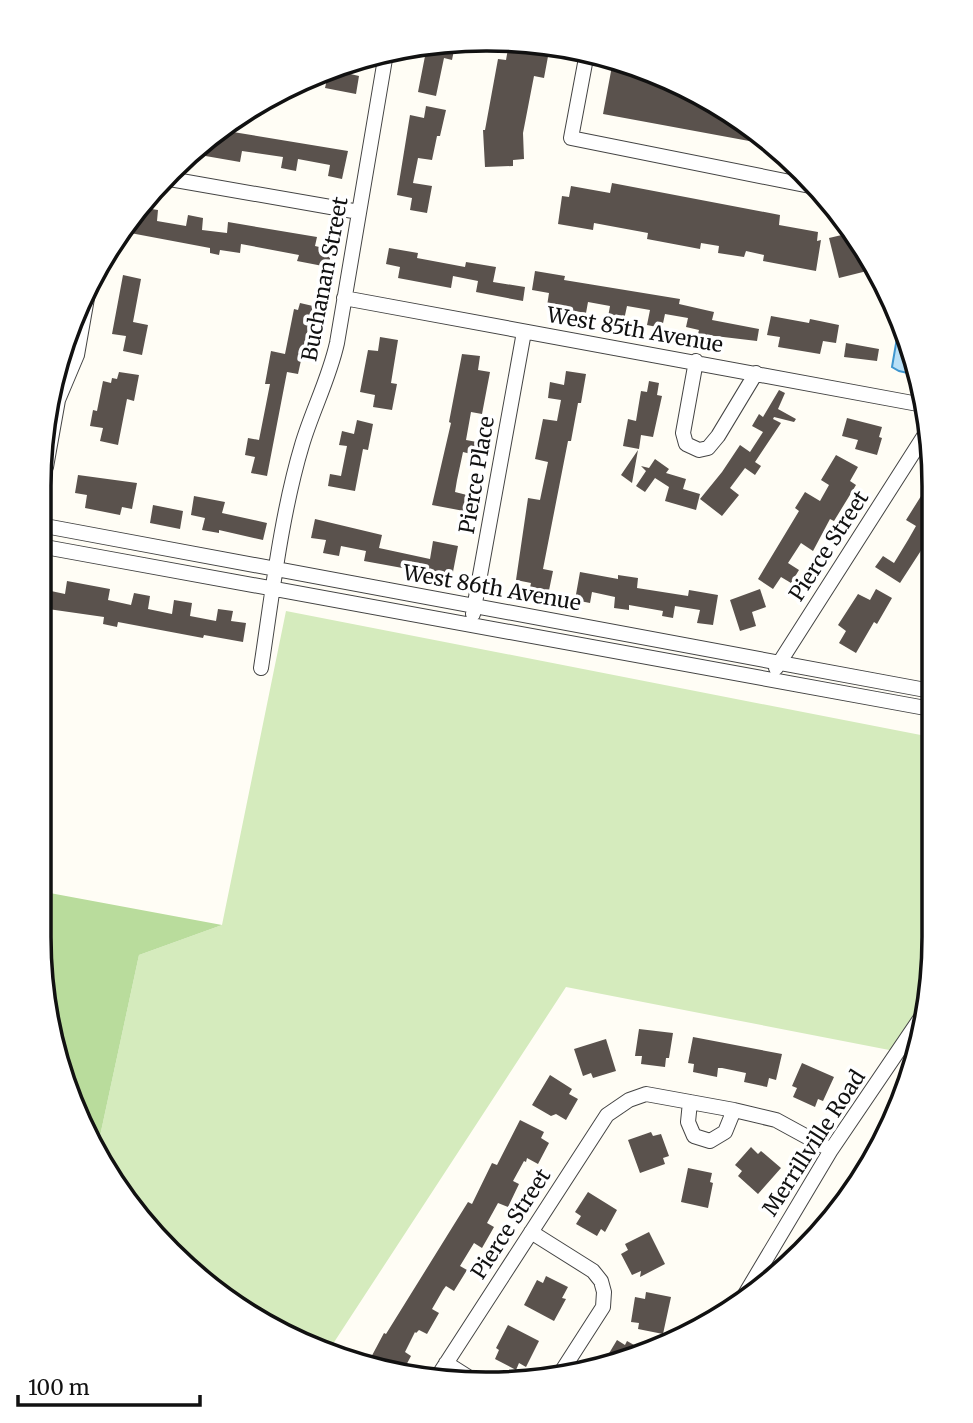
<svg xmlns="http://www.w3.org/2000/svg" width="973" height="1423" viewBox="0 0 973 1423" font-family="Merriweather,serif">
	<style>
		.green { fill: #d5ebbd }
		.forest { fill: #b9dc9c }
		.water { fill: #b9e0f7; stroke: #3f96cf; stroke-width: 2 }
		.building { fill: #5a524d }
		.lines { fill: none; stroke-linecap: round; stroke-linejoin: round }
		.minor-casing { stroke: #444; stroke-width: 16 }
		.minor { stroke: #fff; stroke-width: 14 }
		.labels { text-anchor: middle; stroke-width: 7; stroke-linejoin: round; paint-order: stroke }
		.street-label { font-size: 21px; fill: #111; stroke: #fff }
		.rim { fill: none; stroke: #111; stroke-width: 3.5 }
	</style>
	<rect width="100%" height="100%" fill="#fffdf5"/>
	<path class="green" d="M286,611L931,737L926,1023L915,1055L566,987L327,1353L315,1351L213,1292L114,1186L97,1150L139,955L222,925Z"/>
	<path class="forest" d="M39,891L222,925L139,955L97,1150L62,1080L39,937Z"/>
	<path class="water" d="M902,324L912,374L899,371L892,367L899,326Z"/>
	<path class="building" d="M509,43L549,51L544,78L534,76L523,133L524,159L513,160V166L485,167L483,130H485L498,59L506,60Z
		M455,45L452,60L444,58L436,96L418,92L426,51Z
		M347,66L346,73L359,76L356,94L325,88L329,70Z
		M612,66L662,75L665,78L664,82L674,84L765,144L603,114Z
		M426,106L446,110L440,136H437L432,160L418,158L413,183L432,186L427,213L410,210L412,198L397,195L410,115L424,118Z
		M227,131L348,151L342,179L328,176L330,165L298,159L296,171L281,168L283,157L242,151L240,162L194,154Z
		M612,183L780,215L779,225L818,232L817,241L821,240L816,271L763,261L764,255L746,251L744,257L718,253L719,246L701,243L700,249L647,239L648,233L594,223L593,230L558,224L562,196L569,197L571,186L610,193Z
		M145,208L158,210L157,221L186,226L188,215L203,218L202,230L227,233L228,222L317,237L315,246L332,250L328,267L297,261L299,255L241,244L240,253L220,250L219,255L210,253V248L125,232L136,216L143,217Z
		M846,234L871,270L839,278L829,238Z
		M389,248L418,253L417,258L465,267L466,262L496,267L493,282L525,287L523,301L476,292L478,281L453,276L451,288L398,278L400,267L386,264Z
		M535,271L565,276L564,280L680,299L679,304L714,312L712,320L759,329L757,341L698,334L699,330L686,327L688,318L665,314L662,328L647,325L650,310L627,306L624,320L608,317L610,306L588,302L586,313L547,306L549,293L532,290Z
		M123,275L141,279L133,322L148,325L142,355L123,351L126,336L112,334Z
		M300,303L313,306L298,374L287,372L267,476L251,473L255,457L245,455L248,438L259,440L270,384H265L271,351L285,354L294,309L298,310Z
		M771,316L809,323L810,319L839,325L836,343L823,341L820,354L778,347L780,337L767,335Z
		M380,337L398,340L391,383L397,384L392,410L373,407L375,395L360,392L368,350L378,351Z
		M846,343L879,349L877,361L844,357Z
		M462,354L480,356L478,370L490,372L482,414L471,412L466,440L477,442L475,455L463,452L457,480L455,492L467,495L464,511L432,505L451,423L449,422Z
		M566,371L586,374L581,403H578L571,441H568L543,569L553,571L547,600L528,597L531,583L516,580L528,498L540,500L548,462L535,459L543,419L557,421L561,400L548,398L550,382L564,385Z
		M119,372L139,375L134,401L127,399L118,445L100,441L103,428L90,426L93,410L97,411L103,381L111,383L112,378L117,379Z
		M649,381L659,383L657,395L662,396L653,437L641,435L639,449L623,446L628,419L636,421L641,391L647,392Z
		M779,390L785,393L778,409L796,419L794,422L774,417L773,419L781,423L755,462L761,466L755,475L745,468L730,488L739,495L722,516L700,499L722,472L740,445L750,452L763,432L752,426L759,414L763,417Z
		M847,418L882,427L879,437L882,438L877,455L855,449L858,440L842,436Z
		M357,420L373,424L368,450L363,449L355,491L328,486L330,474L341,476L347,446L339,445L342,431L354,434Z
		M638,450L632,483L621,475Z
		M836,455L858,467L850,481L856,485L834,521L830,519L813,551L801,543L788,563L799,570L791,583L781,577L773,589L758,579L799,511L795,508L805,492L820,501L829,485L821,480Z
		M655,459L669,469L666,473L686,479L683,489L700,494L696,510L665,501L669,487L655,478L645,492L636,486L646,471L641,466L649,468Z
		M78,475L137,483L132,509L122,507L120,515L85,508L87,495L75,493Z
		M933,477L934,536L925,551L922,549L900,583L875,567L883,556L894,563L908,540L916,526L906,520Z
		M194,496L225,502L222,513L267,523L263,540L219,530V533L202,530L205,518L191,515Z
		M153,505L183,511L180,529L150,523Z
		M315,519L382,535L379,548L430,559L433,541L458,546L452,577L364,561L366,551L341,546L339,556L323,553L326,540L311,538Z
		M580,572L618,579V575L638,578L637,588L688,596L689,590L718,595L713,625L697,623L700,610L675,606L673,618L662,616L663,611L629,605V610L614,608L615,597L592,592L590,603L575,600Z
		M67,581L110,589L108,600L131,605L134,593L150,596L148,609L172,614L174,600L192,603L190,616L216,621L218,609L233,611L231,621L246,623L243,642L204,635L203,638L118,622L117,627L103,624L104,617L48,609L51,591L65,594Z
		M760,589L766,607L752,612L756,626L740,631L730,600Z
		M876,589L892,598L877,624L874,622L856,653L839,643L846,631L838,625L858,594L870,600Z
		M639,1029L673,1033L669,1058H666L665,1067L641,1064L642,1056H635Z
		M693,1037L782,1054L776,1080L769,1078L767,1087L744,1082L746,1073L722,1068H718L717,1077L693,1072L694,1064L688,1063Z
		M606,1039L616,1071L593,1078L591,1073L583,1076L574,1049Z
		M802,1063L834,1077L823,1101L818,1099L815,1107L793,1097L797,1088L792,1086Z
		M550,1075L572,1089L569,1094L578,1099L566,1120L556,1114L551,1116L532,1105Z
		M520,1120L544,1132L541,1138L549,1143L538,1164L527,1158L526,1162L524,1161L513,1181L519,1184L508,1207L498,1203L487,1223L494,1227L482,1248L474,1243L460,1266L467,1270L454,1291L446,1286L443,1290L432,1309L439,1313L427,1334L419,1330L416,1333L415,1332L405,1352L411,1356L403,1371L368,1363L384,1333L386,1334L468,1202L472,1204L492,1163L497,1165Z
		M651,1132L653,1136L661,1134L669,1156L663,1158L665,1164L640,1173L628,1140Z
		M751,1147L758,1154L761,1151L781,1168L758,1194L738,1176L742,1171L735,1165Z
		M688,1168L712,1173L710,1182L713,1183L708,1208L681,1202Z
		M588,1192L617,1210L605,1232L601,1229L597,1236L576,1224L581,1216L575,1212Z
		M649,1232L665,1264L640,1277L641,1271L632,1275L621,1254L628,1250L625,1244Z
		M546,1276L568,1287L562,1298L566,1299L554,1321L524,1305L537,1280L543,1283Z
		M646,1292L671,1297L663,1334L638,1329L639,1323L631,1322L635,1297L645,1299Z
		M508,1325L539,1341L526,1367L519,1363L516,1370L495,1359L499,1350L496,1348Z
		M617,1340L625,1345L627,1341L643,1350L602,1365Z"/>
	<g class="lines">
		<defs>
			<path id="minor" d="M586,58L571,138L815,187
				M164,178L359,212
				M344,298L918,404
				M696,361L683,433L686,444L699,450L708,448L718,436L756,373
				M58,400L77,355L90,281
				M46,467L58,400V368
				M45,526L931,691
				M45,547L931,709
				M473,614L524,332
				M261,668C272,596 281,515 302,445C312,411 329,379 337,343L385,59
				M776,668L924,436
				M690,1102L688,1122L694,1136L710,1141L725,1132L734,1110
				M531,1232L593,1271L601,1281L604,1292L603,1307L558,1377
				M741,1301L831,1150L926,1010
				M446,1363L476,1382
				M436,1379L607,1115L629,1100L646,1094L734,1110L776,1120L831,1150"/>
		</defs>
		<use href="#minor" class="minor-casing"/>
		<use href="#minor" class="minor"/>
	</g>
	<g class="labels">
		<g class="street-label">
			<text transform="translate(325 279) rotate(-79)" y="7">Buchanan Street</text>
			<text transform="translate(635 330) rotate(10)" y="7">West 85th Avenue</text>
			<text transform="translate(477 475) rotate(-80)" y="7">Pierce Place</text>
			<text transform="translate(829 546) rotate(-57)" y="7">Pierce Street</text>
			<text transform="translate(492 588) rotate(10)" y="7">West 86th Avenue</text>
			<text transform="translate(814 1143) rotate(-57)" y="7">Merrillville Road</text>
			<text transform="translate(511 1224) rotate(-57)" y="7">Pierce Street</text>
		</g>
	</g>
	<path d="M0 0H973V1423H0ZM486 51H487A435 435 0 0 1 922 486V937A435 435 0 0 1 487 1372H486A435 435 0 0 1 51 937V486A435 435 0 0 1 486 51Z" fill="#fff" fill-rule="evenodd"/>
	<path class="rim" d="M486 51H487A435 435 0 0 1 922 486V937A435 435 0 0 1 487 1372H486A435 435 0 0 1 51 937V486A435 435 0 0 1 486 51Z"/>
	<path d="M18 1395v10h182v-10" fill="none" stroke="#111111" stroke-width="3.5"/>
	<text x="28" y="1395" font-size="21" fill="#111111" stroke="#ffffff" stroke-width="5" paint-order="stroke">100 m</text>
</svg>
